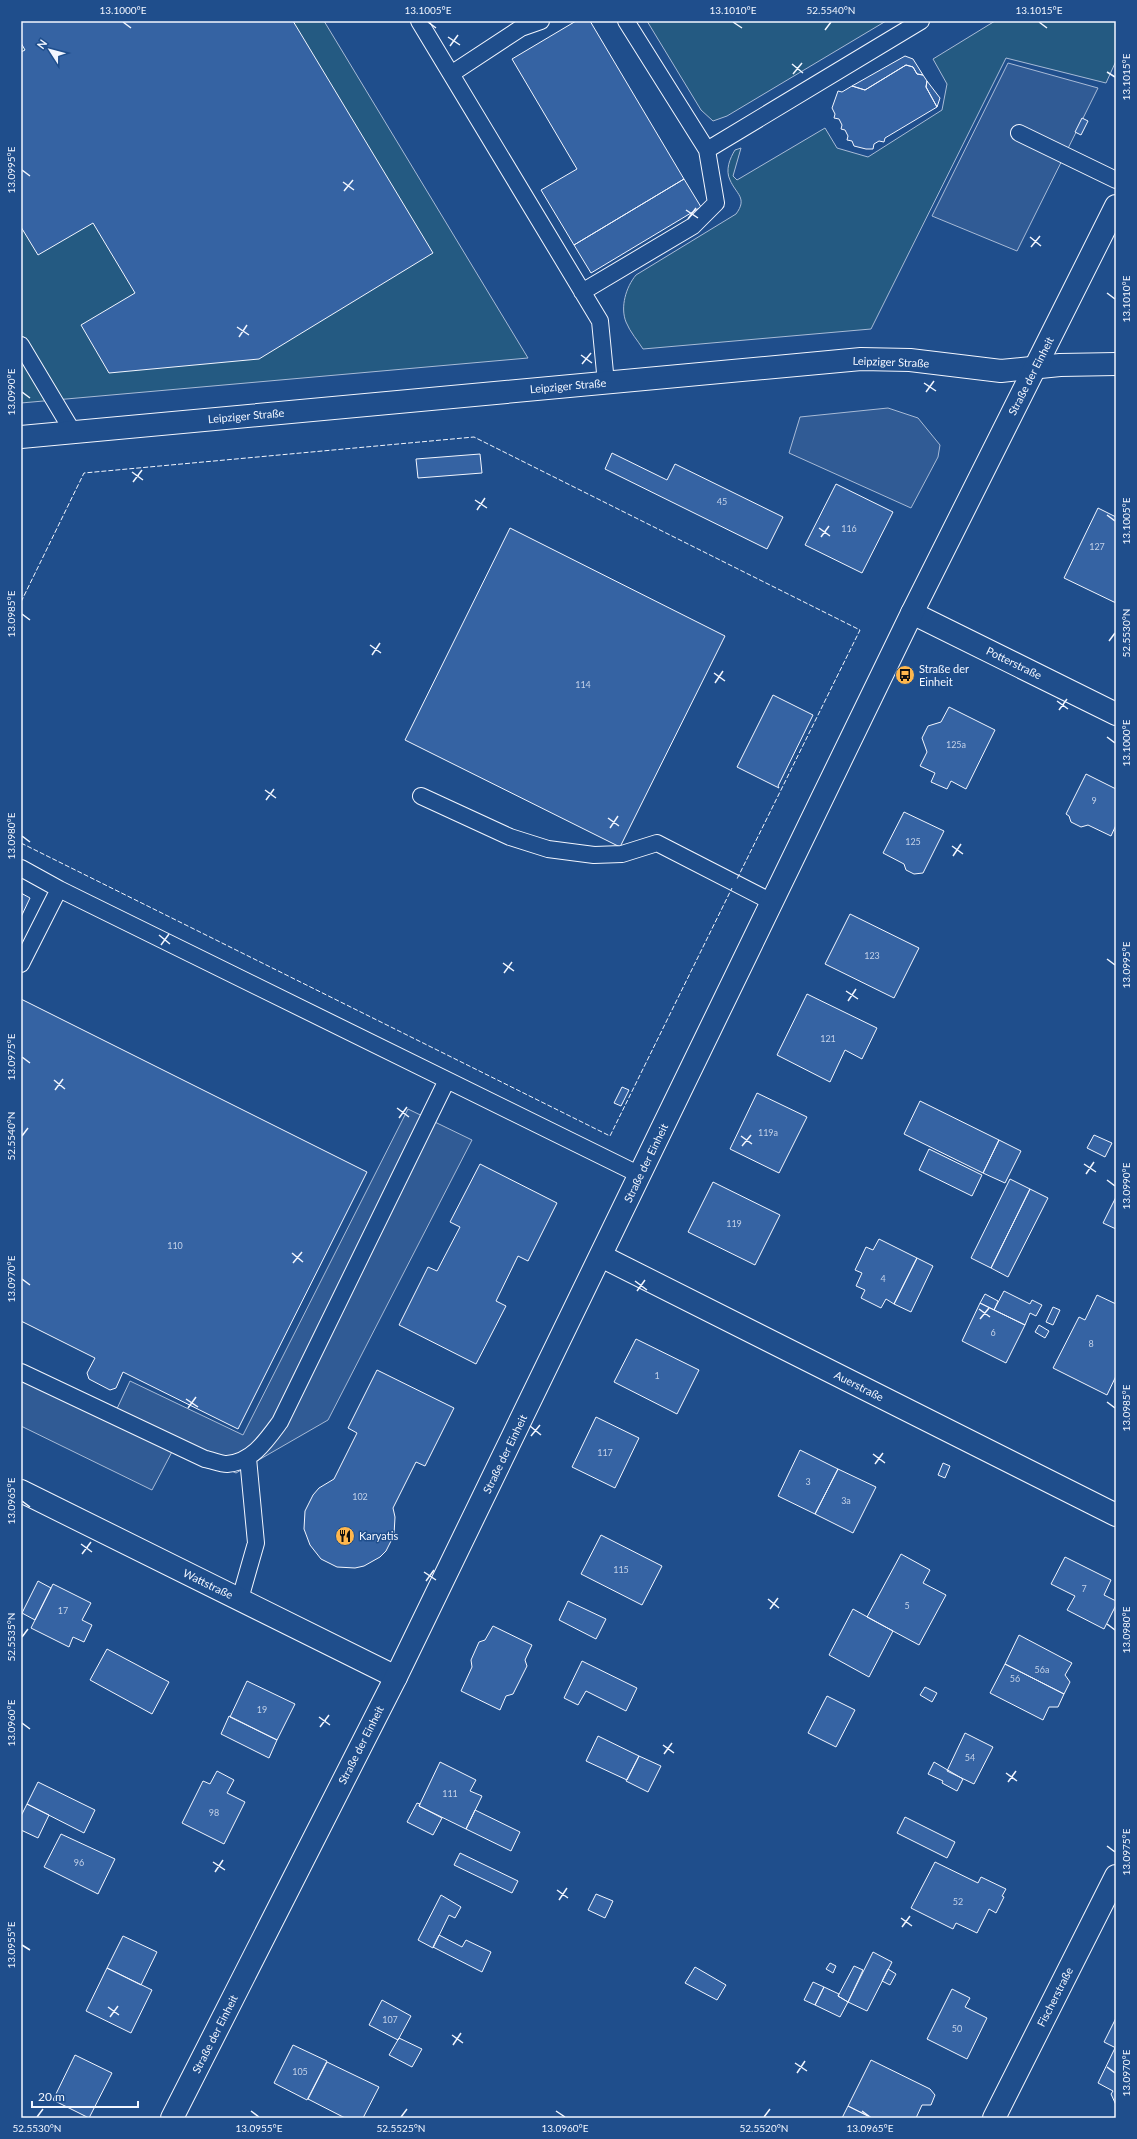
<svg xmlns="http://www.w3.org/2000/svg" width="1137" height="2139" viewBox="0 0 1137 2139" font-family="Lato,sans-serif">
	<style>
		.green { fill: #245a82; stroke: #a8bbd7 }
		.parking { fill: #305b95; stroke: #a8bbd7 }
		.building { fill: #3563a3; stroke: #f2f6ff }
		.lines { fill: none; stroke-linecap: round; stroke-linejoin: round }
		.lane-casing { stroke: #f2f6ff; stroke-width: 18 }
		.street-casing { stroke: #f2f6ff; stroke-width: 24 }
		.secondary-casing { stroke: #f2f6ff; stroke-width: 24 }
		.lane { stroke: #1f4e8c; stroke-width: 16 }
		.street { stroke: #1f4e8c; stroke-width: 22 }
		.secondary { stroke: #1f4e8c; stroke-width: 22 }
		.fence { stroke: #f2f6ff; stroke-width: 1; stroke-dasharray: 5 2; stroke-linecap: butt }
		.ticks { fill: none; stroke: #f2f6ff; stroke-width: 1.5 }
		.labels { text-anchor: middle; stroke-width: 3; stroke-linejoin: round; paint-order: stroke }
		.number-label { font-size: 9px; fill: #c3d1e8 }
		.street-label { font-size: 11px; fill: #f2f6ff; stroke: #1f4e8c }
		.poi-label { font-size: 11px; fill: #f2f6ff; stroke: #1f4e8c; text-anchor: start }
		.neatline { fill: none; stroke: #f2f6ff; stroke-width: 1.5 }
		.ticks-label { font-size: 10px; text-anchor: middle; fill: #f2f6ff }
	</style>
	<rect width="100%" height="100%" fill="#1f4e8c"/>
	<path class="green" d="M21,21H324L528,358L21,403Z
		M647,21H886L727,116L713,121L701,110Z
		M995,21H1116V61L1106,83L1006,58L871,329L643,349C638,341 630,332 626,322C620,307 626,287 636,275L736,214C748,198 736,194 730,180C725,170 730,158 735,150L741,148L733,176L737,180L825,128L837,148L868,157L942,110L947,84L933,59Z"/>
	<path class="parking" d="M1008,63L1098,88L1017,251L932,216Z
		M888,408L918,418L940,445L938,457L911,508L789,453L800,417Z
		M408,1109L472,1140L328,1420L236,1473L175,1446L152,1490L21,1426V1372L114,1415L130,1381L243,1435Z"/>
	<path class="building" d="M21,21H293L433,253L259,359L109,373L81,325L135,293L93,223L38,255L21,227V52L25,50L21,43Z
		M576,21H590L684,179L574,245L541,190L577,169L512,59Z
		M905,56L913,59L923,75L917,74L913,67L906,65L865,90L852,86Z
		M906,65L913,67L917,74L923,75L927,81L926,87L937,107L885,138L884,142L879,141L874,144L873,149H866L854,146L852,141L847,140L848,136L845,130L841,129L842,125L839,119L834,118L835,114L832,108L838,91L842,92L852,86L865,90Z
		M927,81L940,98L937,107L926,87Z
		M1082,118L1088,121L1081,135L1075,132Z
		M684,179L701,207L591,273L574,245Z
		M612,453L667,480L675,464L783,517L767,549L605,469Z
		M480,454L482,473L418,478L416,459Z
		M836,484L893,512L862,573L805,545Z
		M1098,508L1116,517V603L1064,578Z
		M510,528L725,636L620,847L405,740Z
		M773,695L813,715L778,786L779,788L737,767Z
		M949,707L995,730L966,789L951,781L947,789L931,782L935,773L920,766L927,752L922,738L928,726L941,722Z
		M1086,774L1116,789V825L1111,836L1088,825L1081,827L1071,822L1069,816L1066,814Z
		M904,812L944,831L923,873L914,874L906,870L904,864L883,853Z
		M21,893L30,898L21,917Z
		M850,914L919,948L894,998L825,964Z
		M807,994L877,1028L862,1059L845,1050L830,1082L777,1055Z
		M21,999L367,1172L238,1429L123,1372L116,1388L110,1390L89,1379L87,1373L95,1358L21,1321Z
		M622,1087L629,1090L621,1106L614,1103Z
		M757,1093L807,1117L779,1173L730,1149Z
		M920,1101L999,1140L983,1173L904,1134Z
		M1094,1135L1112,1143L1105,1157L1087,1148Z
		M999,1140L1021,1151L1005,1183L983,1173Z
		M929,1149L982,1175L972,1196L919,1170Z
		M480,1164L557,1203L528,1261L518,1256L496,1301L506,1306L476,1364L399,1325L428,1267L437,1271L460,1227L450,1222Z
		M1010,1179L1030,1189L991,1268L971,1258Z
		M713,1182L780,1215L755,1265L688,1232Z
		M1030,1189L1048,1198L1008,1277L991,1268Z
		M1116,1197V1229L1103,1223Z
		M879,1239L917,1258L894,1304L886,1299L881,1308L861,1298L865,1290L856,1286L862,1273L855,1270L866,1247L873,1250Z
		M917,1258L933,1266L911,1312L894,1304Z
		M1004,1291L1030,1304L1032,1300L1042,1305L1036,1316L1030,1313L1025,1325L994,1310Z
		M985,1294L998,1301L994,1310L980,1303Z
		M1097,1295L1116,1304V1376L1107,1395L1053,1368L1079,1317L1085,1320Z
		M980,1303L1025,1325L1006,1363L962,1341Z
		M1053,1307L1060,1310L1053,1325L1046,1322Z
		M1039,1325L1049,1331L1045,1338L1035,1332Z
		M636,1339L699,1370L677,1414L614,1382Z
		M377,1370L454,1408L425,1466L416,1462L393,1508L395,1517L394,1535L386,1551L380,1557L364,1566L355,1568L337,1567L321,1559L310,1545L304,1529L305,1511L313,1495L319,1488L334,1479L357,1433L348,1428Z
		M596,1417L639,1438L615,1488L572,1467Z
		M800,1450L838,1469L815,1514L778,1496Z
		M943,1463L950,1466L945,1478L938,1475Z
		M838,1469L876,1487L853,1533L815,1514Z
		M601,1535L662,1566L642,1605L581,1574Z
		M901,1554L930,1570L923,1583L946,1595L919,1645L867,1617Z
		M1065,1557L1111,1580L1104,1595L1116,1601V1605L1104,1629L1067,1610L1075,1596L1051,1584Z
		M38,1581L51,1588L35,1620L22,1613Z
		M53,1584L91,1603L82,1620L92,1625L84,1642L73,1637L69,1647L31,1628Z
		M568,1601L606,1619L596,1639L559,1620Z
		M853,1609L893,1631L869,1677L829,1655Z
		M493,1626L532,1645L525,1660L527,1666L513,1694L506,1696L500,1710L461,1691L472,1667L471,1660L479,1642L485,1640Z
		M1019,1635L1072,1663L1065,1675L1070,1682L1064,1694L1005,1664Z
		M107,1649L169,1682L152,1714L90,1680Z
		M582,1661L637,1688L626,1711L586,1691L578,1705L564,1698Z
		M1005,1664L1064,1694L1058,1707H1049L1043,1720L990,1693Z
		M247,1681L295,1704L277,1740L230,1717Z
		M925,1687L937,1693L932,1702L920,1695Z
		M827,1696L855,1710L836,1747L808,1733Z
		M229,1716L277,1740L269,1758L221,1734Z
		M965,1733L993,1747L974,1784L947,1771Z
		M598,1736L639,1756L627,1780L586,1761Z
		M639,1756L661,1766L648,1792L626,1781Z
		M440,1762L476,1780L470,1791L482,1796L466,1829L419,1806Z
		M934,1762L963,1779L957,1791L942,1783L943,1781L928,1774Z
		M217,1771L234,1780L227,1793L245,1802L224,1844L182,1823L203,1781L210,1784Z
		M38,1782L95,1810L84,1833L27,1804Z
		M417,1803L420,1804L419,1806L442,1818L433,1835L407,1822Z
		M27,1804L49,1815L38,1838L21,1830V1816Z
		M475,1810L520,1832L511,1851L466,1829Z
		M905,1817L955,1842L947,1858L897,1833Z
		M61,1834L115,1859L98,1894L44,1867Z
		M460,1853L518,1881L512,1893L454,1865Z
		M935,1862L978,1883L981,1877L1006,1889L1002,1896L1004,1897L996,1913L989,1909L977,1933L956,1923L953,1929L911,1908Z
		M596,1894L613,1901L605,1918L588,1910Z
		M441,1895L461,1907L455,1918L449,1915L433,1948L418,1940Z
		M439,1935L462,1947L466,1940L491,1952L482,1972L433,1947Z
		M123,1936L157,1952L141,1985L107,1968Z
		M873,1952L892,1962L867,2011L848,2002Z
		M830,1963L836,1966L833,1973L826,1969Z
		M854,1966L863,1970L848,2002L838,1996Z
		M695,1967L726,1985L717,2000L685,1983Z
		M107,1968L152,1990L131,2033L86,2011Z
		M888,1969L896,1974L890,1985L882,1981Z
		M813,1982L824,1987L815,2005L804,2000Z
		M824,1987L839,1994L838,1996L848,2002L840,2017L815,2005Z
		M952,1989L970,1998L965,2007L987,2018L967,2059L927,2039Z
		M382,2000L411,2016L398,2040L369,2025Z
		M1116,2018V2048L1104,2042Z
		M399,2038L422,2049L412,2067L389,2055Z
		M293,2045L327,2061L307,2100L274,2083Z
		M1115,2048H1116V2105L1111,2094L1113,2091L1098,2083Z
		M75,2055L112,2073L89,2118L53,2100Z
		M871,2060L930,2089L935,2095L931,2105H922L916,2118H872L848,2106Z
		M327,2062L379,2087L363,2118H345L308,2099Z
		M848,2106L872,2118H842Z"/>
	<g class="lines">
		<defs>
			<path id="lane" d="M419,21L600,321L606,383
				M626,21L707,150
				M451,74L521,28L541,21
				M1019,133L1116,180
				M582,292L693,226L716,203L707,150L921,21
				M21,345L73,432
				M421,796L510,837L548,849L594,855L622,854L657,843L772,902
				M21,868L59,889
				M21,964L59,889L640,1175
				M21,1372L205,1459C212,1460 220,1464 227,1464C252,1462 266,1441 280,1422L447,1080
				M240,1599L256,1543L248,1458"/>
			<path id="street" d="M21,437L861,359L910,360L1001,371L1060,365L1116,364
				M912,613L1116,714
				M601,1256L1116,1515
				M21,1491L396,1677
				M994,2118L1116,1876"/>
			<path id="secondary" d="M172,2118L396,1677L912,613L1116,206"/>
		</defs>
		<use href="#lane" class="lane-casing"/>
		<use href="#street" class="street-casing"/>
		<use href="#secondary" class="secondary-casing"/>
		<use href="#lane" class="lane"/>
		<use href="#street" class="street"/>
		<use href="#secondary" class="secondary"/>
		<path class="fence" d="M21,602L84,473L474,437L860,630L737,879
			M21,843L610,1136L732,888"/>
	</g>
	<path class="ticks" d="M123,22L131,28M428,22L436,28M733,22L742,28M1039,22L1047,28M825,30L831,22M448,37L460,45M450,46L458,35M792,64L803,73M1107,72L1115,77M793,74L802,63M22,170L30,176M343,182L354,190M344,191L353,180M686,210L698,218M688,219L696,208M1030,237L1041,246M1031,247L1040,236M1107,293L1115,299M237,327L249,335M239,337L247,325M581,355L592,363M582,364L591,353M924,383L936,391M22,392L30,398M926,392L934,381M132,472L143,480M133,482L142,470M475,500L487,508M477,510L485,498M1107,515L1115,521M819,528L830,536M821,537L829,526M22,614L30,620M1109,641L1115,633M370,645L381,653M372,655L380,643M714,673L725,681M715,683L723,671M1057,701L1068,709M1059,710L1067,699M1107,737L1115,743M265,790L276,798M266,800L274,789M608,818L619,826M610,828L618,816M22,836L30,842M952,846L963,854M953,856L961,844M159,935L170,944M161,945L169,934M1107,959L1115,965M503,963L514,971M504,973L512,962M846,991L858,999M848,1001L856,989M22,1057L30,1063M54,1080L65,1089M55,1090L63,1079M397,1108L409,1117M399,1118L407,1107M22,1136L28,1128M741,1136L752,1144M742,1146L751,1135M1084,1164L1096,1172M1086,1174L1094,1162M1107,1180L1115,1186M292,1253L303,1262M293,1263L302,1252M22,1279L30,1285M635,1281L647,1290M637,1291L645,1280M979,1309L990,1317M980,1319L989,1308M186,1399L198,1407M1107,1402L1115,1408M188,1408L196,1397M530,1426L541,1435M531,1436L540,1425M873,1454L885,1463M875,1464L883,1453M22,1501L30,1507M81,1544L92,1552M82,1554L91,1542M424,1572L436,1580M426,1581L434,1570M768,1599L779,1608M770,1609L778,1598M1107,1624L1115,1630M22,1637L28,1629M319,1717L330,1725M22,1723L30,1729M320,1727L329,1715M663,1745L674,1753M664,1754L672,1743M1006,1773L1017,1781M1008,1782L1016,1771M1107,1846L1115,1852M213,1862L225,1870M215,1872L223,1860M557,1890L568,1898M559,1900L567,1888M901,1918L912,1926M902,1927L910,1916M22,1945L30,1950M108,2007L119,2015M110,2017L118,2006M452,2035L463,2043M453,2045L461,2033M795,2063L807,2071M1107,2067L1115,2073M797,2073L805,2061M251,2111L259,2117M556,2111L565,2117M862,2111L870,2117M37,2117L43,2109M401,2117L407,2109M764,2117L770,2109"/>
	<defs>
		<symbol id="bus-disc" viewBox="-11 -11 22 22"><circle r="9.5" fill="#ffb74d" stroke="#1f4e8c"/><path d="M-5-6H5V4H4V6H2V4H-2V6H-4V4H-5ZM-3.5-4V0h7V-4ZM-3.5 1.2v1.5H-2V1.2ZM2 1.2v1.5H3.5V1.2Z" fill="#111"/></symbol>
		<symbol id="restaurant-disc" viewBox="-11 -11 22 22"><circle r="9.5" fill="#ffb74d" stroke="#1f4e8c"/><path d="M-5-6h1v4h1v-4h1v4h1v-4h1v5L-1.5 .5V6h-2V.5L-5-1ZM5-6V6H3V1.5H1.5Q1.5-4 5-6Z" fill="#111"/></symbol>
	</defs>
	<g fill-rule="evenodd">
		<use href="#bus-disc" x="894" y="664" width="22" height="22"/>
		<use href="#restaurant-disc" x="334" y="1525" width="22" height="22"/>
	</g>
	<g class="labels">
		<g class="number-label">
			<text x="722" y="505">45</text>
			<text x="849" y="532">116</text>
			<text x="1097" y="550">127</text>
			<text x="583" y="688">114</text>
			<text x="956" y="748">125a</text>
			<text x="1094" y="804">9</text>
			<text x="913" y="845">125</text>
			<text x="872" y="959">123</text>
			<text x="828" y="1042">121</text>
			<text x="768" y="1136">119a</text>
			<text x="734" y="1227">119</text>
			<text x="175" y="1249">110</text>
			<text x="883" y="1282">4</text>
			<text x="993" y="1336">6</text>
			<text x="1091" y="1347">8</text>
			<text x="657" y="1379">1</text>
			<text x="605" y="1456">117</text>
			<text x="808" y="1485">3</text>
			<text x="360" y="1500">102</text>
			<text x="846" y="1504">3a</text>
			<text x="621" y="1573">115</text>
			<text x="1084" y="1592">7</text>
			<text x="907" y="1609">5</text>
			<text x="63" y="1614">17</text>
			<text x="1042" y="1673">56a</text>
			<text x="1015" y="1682">56</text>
			<text x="262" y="1713">19</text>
			<text x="970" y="1761">54</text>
			<text x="450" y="1797">111</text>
			<text x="214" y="1816">98</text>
			<text x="79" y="1866">96</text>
			<text x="958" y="1905">52</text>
			<text x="390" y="2023">107</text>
			<text x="957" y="2032">50</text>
			<text x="300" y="2075">105</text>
		</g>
		<g class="street-label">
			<text transform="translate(891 362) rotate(2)" y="4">Leipziger Straße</text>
			<text transform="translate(1031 376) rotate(-63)" y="4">Straße der Einheit</text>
			<text transform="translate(568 386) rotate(-5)" y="4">Leipziger Straße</text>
			<text transform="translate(246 416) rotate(-5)" y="4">Leipziger Straße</text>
			<text transform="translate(1014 663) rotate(26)" y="4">Potterstraße</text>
			<text transform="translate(646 1163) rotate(-64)" y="4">Straße der Einheit</text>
			<text transform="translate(859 1386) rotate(27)" y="4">Auerstraße</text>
			<text transform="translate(505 1454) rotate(-64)" y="4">Straße der Einheit</text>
			<text transform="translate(208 1584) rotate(26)" y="4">Wattstraße</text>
			<text transform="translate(361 1745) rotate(-63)" y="4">Straße der Einheit</text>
			<text transform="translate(1055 1997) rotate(-63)" y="4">Fischerstraße</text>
			<text transform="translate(215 2034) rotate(-63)" y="4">Straße der Einheit</text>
		</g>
		<g class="poi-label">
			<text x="919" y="673">Straße der<tspan x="919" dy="13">Einheit</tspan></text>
			<text x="359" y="1540">Karyatis</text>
		</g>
	</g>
	<rect width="1137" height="2139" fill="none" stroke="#1f4e8c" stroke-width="44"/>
	<g transform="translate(50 50) rotate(306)" stroke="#1f4e8c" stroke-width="3" paint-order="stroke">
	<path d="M0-3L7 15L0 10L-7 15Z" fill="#f2f6ff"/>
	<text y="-6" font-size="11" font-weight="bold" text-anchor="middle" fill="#f2f6ff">N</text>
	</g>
	<path d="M32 2101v6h106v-6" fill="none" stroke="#f2f6ff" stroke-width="2"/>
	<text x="38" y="2101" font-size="12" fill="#f2f6ff" stroke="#1f4e8c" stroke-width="3" paint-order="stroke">20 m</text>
	<rect x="22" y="22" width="1093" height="2095" class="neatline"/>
	<g class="ticks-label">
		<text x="123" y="14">13.1000°E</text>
		<text x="428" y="14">13.1005°E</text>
		<text x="733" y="14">13.1010°E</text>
		<text x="831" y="14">52.5540°N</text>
		<text x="1039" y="14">13.1015°E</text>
		<text transform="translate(1126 77) rotate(-90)" y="4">13.1015°E</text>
		<text transform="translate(11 170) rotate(-90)" y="4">13.0995°E</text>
		<text transform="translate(1126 299) rotate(-90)" y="4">13.1010°E</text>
		<text transform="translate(11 392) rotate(-90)" y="4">13.0990°E</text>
		<text transform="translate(1126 521) rotate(-90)" y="4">13.1005°E</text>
		<text transform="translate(11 614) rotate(-90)" y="4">13.0985°E</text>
		<text transform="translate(1126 633) rotate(-90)" y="4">52.5530°N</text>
		<text transform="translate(1126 743) rotate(-90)" y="4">13.1000°E</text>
		<text transform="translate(11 836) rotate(-90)" y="4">13.0980°E</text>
		<text transform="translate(1126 965) rotate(-90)" y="4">13.0995°E</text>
		<text transform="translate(11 1057) rotate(-90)" y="4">13.0975°E</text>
		<text transform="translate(11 1136) rotate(-90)" y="4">52.5540°N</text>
		<text transform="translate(1126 1186) rotate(-90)" y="4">13.0990°E</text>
		<text transform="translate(11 1279) rotate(-90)" y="4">13.0970°E</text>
		<text transform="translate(1126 1408) rotate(-90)" y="4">13.0985°E</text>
		<text transform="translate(11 1501) rotate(-90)" y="4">13.0965°E</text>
		<text transform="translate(1126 1630) rotate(-90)" y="4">13.0980°E</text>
		<text transform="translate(11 1637) rotate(-90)" y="4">52.5535°N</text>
		<text transform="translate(11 1723) rotate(-90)" y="4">13.0960°E</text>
		<text transform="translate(1126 1852) rotate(-90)" y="4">13.0975°E</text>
		<text transform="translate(11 1945) rotate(-90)" y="4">13.0955°E</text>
		<text transform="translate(1126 2073) rotate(-90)" y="4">13.0970°E</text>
		<text x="37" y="2132">52.5530°N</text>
		<text x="259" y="2132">13.0955°E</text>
		<text x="401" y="2132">52.5525°N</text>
		<text x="565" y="2132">13.0960°E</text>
		<text x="764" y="2132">52.5520°N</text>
		<text x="870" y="2132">13.0965°E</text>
	</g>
</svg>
